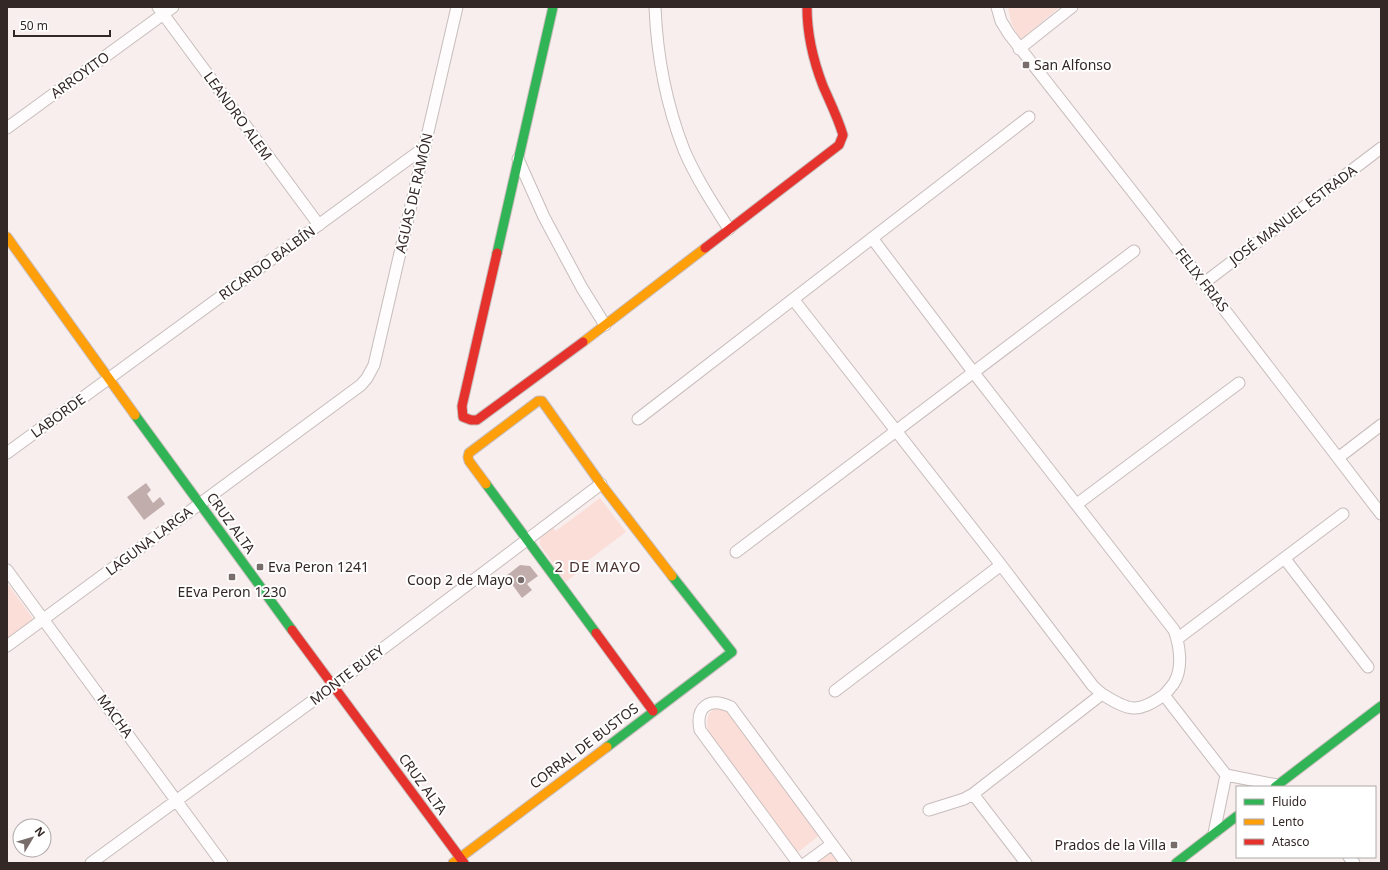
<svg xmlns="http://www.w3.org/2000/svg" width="1388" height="870" viewBox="0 0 1388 870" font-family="'Noto Sans',sans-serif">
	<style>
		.green { fill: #fcded9 }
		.building { fill: #c1aeac }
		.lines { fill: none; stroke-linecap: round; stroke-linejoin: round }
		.street-casing { stroke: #c7bdbc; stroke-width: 13 }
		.fast-casing { stroke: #c7bdbc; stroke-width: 11 }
		.slow-casing { stroke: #c7bdbc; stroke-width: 11 }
		.jam-casing { stroke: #c7bdbc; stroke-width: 11 }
		.street { stroke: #fefcfc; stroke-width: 11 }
		.fast { stroke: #30b455; stroke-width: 9 }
		.slow { stroke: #ff9f0a; stroke-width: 9 }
		.jam { stroke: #e5322d; stroke-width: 9 }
		.poi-dot { fill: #796d6c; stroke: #fff; stroke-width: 1.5 }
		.labels { text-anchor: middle; stroke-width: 4; stroke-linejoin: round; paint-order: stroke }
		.poi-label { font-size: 14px; fill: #342826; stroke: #fff; text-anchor: start }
		.street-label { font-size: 14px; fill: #342826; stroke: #fff }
		.neighbourhood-label { font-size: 15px; letter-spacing: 1px; fill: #4b3430; stroke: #fff }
	</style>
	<rect width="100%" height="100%" fill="#f8eeed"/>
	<path class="green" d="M1008,7H1060L1020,40L1011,22Z
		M600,498L626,532L582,565L583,568L566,582L540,545V537L552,527L556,531Z
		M7,583L34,620L7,640Z
		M718,707L729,709L821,834L797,853L709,732C705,722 707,711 718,707Z
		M832,851L841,863H815Z"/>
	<path class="building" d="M146,483L151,490L147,494L153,503L160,497L165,504L144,520L127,497Z
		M520,565L530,566L538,576L527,584L532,590L522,598L506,576Z"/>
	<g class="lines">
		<defs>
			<path id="street" d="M158,7L319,225
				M655,7C657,56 666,104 684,150C696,178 713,204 729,229
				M997,7L1001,21L1009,34L1204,283L1381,514
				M1019,49L1072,7
				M7,128L173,7
				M518,159L544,217L582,288L605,325
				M872,238L974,373L1174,630C1180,646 1183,668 1174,683C1171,687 1168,691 1164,695
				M1204,283L1381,148
				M793,299L1001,565L1093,686L1102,694
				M638,419L1029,117
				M7,453L425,147
				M1338,458L1381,425
				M1077,504L1239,383
				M736,552L1134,251
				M1285,559L1368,667
				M7,570L222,863
				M1177,639L1343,514
				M7,646L361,385L367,378L374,365L457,7
				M835,691L1001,565
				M973,794L1026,863
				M929,810L964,799L973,794L1102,694C1129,711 1137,714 1164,695L1226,775L1277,785
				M1214,833L1226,775
				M1349,857L1354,863
				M91,863L333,686L601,484
				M798,863L700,730C695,706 710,697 731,707L846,863
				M806,863L832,844"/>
			<path id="fast" d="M497,253L553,7
				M135,415L292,630
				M486,484L596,633
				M607,747L732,652L672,576
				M1275,787L1381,706
				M1176,863L1237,816"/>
			<path id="slow" d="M7,237L135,415
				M583,342L705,248
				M486,484L469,461L468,457L469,453L538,401H542L601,484L672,576
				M453,863L607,747"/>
			<path id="jam" d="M705,248L839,145L843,135C838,118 830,102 823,86C813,60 807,35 807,7
				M497,253L462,406L463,417L471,420H477L583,342
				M292,630L464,863
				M596,633L653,711"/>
		</defs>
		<use href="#street" class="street-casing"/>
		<use href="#fast" class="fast-casing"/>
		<use href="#slow" class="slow-casing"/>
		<use href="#jam" class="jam-casing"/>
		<use href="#street" class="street"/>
		<use href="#fast" class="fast"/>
		<use href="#slow" class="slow"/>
		<use href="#jam" class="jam"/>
	</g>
	<g class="poi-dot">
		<rect x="1022" y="61" width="8" height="8" rx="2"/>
		<rect x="256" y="563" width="8" height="8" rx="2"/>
		<rect x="228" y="573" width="8" height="8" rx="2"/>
		<circle cx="521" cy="580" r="4"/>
		<rect x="1170" y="841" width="8" height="8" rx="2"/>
	</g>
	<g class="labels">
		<g class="poi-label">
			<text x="1034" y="70">San Alfonso</text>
			<text x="268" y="572">Eva Peron 1241</text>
			<text x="513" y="585" text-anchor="end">Coop 2 de Mayo</text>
			<text x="232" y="597" text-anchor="middle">EEva Peron 1230</text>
			<text x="1166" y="850" text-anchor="end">Prados de la Villa</text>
		</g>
		<g class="street-label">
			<text transform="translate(80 75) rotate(-36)" y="5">ARROYITO</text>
			<text transform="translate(238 116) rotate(54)" y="5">LEANDRO ALEM</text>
			<text transform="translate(414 193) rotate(-77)" y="5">AGUAS DE RAMÓN</text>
			<text transform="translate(1293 215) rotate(-37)" y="5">JOSÉ MANUEL ESTRADA</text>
			<text transform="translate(267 263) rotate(-36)" y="5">RICARDO BALBÍN</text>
			<text transform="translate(1202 280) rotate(52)" y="5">FELIX FRIAS</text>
			<text transform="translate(58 416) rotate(-36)" y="5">LABORDE</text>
			<text transform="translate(231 523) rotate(54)" y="5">CRUZ ALTA</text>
			<text transform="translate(149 541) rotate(-37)" y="5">LAGUNA LARGA</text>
			<text transform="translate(347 675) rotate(-37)" y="5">MONTE BUEY</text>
			<text transform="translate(115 716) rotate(54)" y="5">MACHA</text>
			<text transform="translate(584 746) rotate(-37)" y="5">CORRAL DE BUSTOS</text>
			<text transform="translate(423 784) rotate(54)" y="5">CRUZ ALTA</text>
		</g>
		<g class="neighbourhood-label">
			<text x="598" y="572">2 DE MAYO</text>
		</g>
	</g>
	<rect width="1388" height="870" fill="none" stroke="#342826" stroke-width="16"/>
	<rect x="1236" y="786" width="140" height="72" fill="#ffffff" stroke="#aea9a8"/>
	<rect x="1244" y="799" width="20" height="6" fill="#30b455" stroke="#aea9a8"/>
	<text x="1272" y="806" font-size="12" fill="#342826">Fluido</text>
	<rect x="1244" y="819" width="20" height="6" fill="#ff9f0a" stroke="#aea9a8"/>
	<text x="1272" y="826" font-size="12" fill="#342826">Lento</text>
	<rect x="1244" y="839" width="20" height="6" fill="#e5322d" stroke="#aea9a8"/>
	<text x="1272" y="846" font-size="12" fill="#342826">Atasco</text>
	<g transform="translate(32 838) rotate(52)"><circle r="19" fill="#ffffff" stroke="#aea9a8"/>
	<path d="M0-3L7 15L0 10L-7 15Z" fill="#796d6c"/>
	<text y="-6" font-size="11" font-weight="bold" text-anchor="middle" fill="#342826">N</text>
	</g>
	<path d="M14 30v6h96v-6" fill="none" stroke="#342826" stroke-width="2"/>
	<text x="20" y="30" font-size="12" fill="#342826" stroke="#ffffff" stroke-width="3" paint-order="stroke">50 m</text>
</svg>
